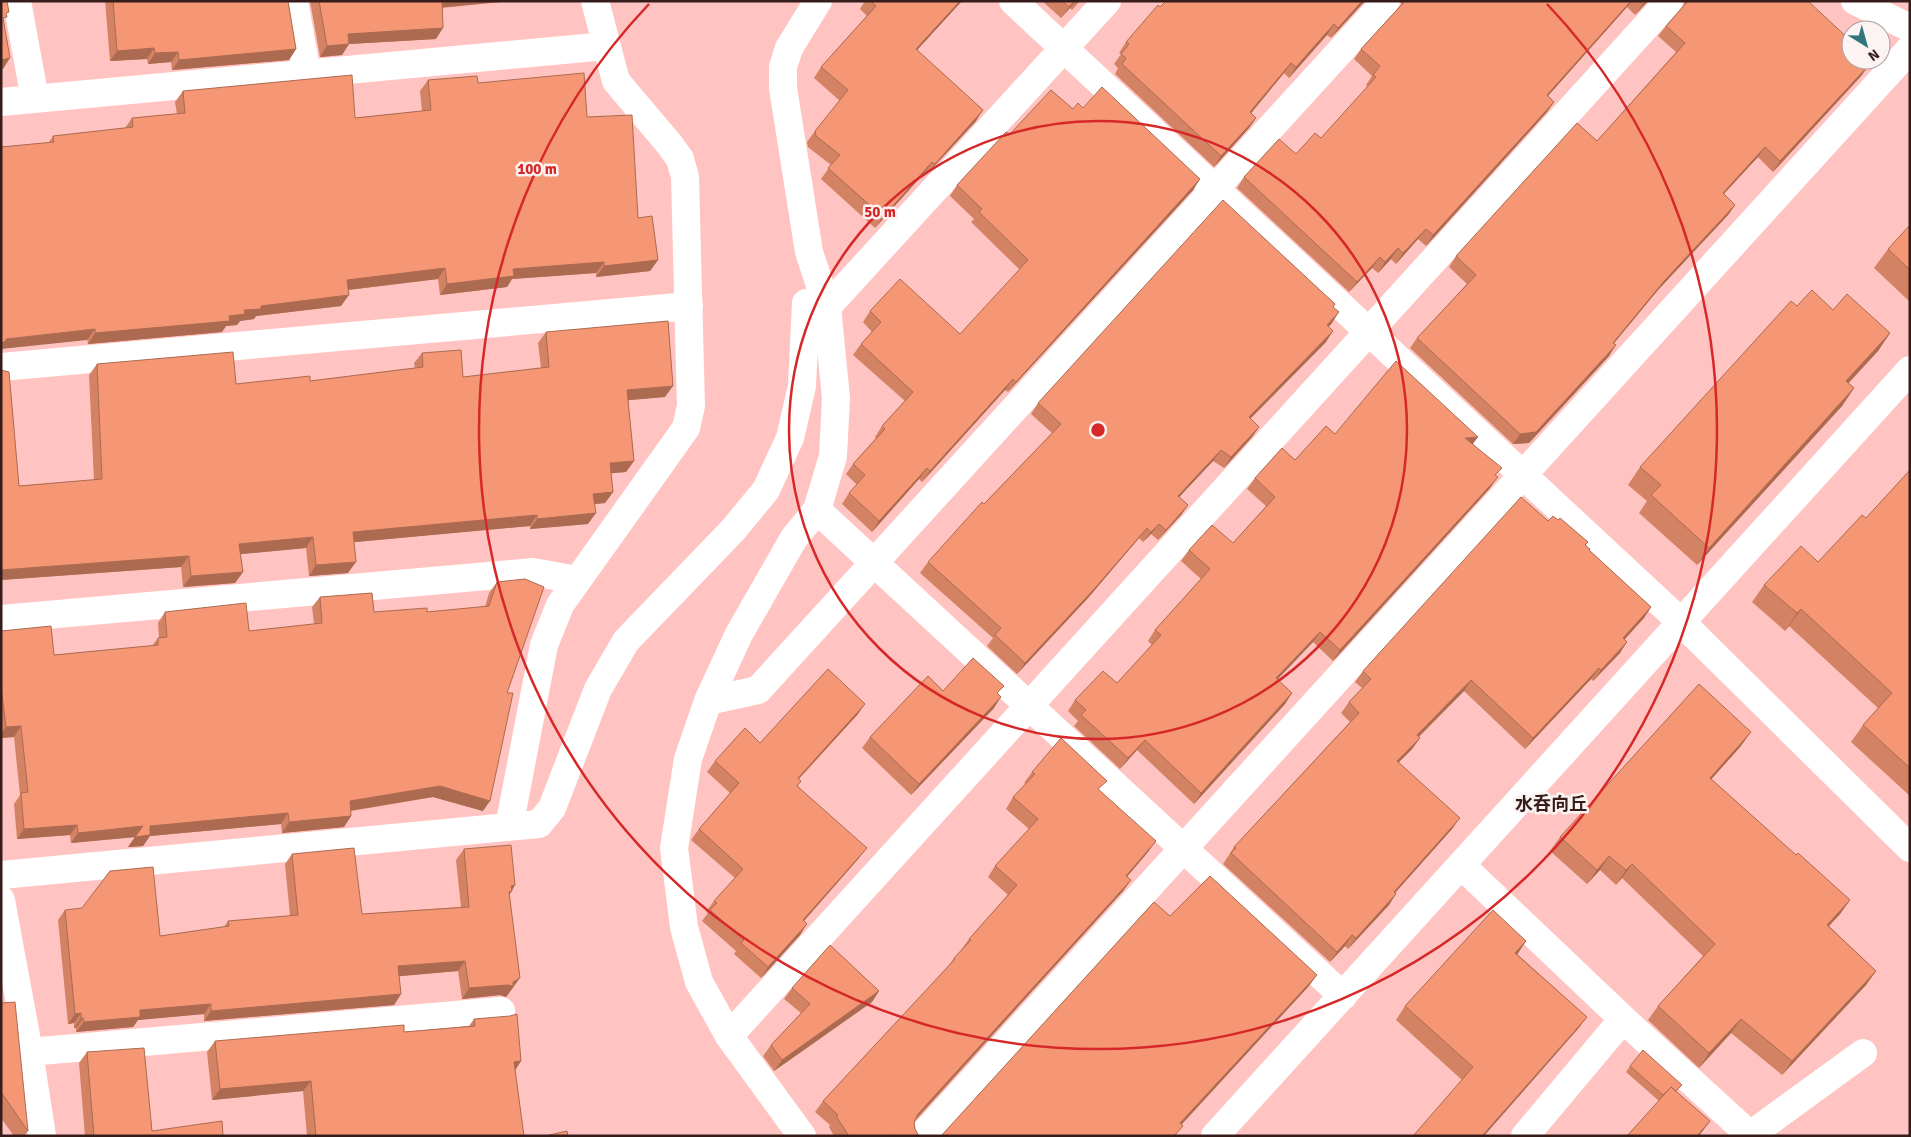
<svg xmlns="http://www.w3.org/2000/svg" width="1911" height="1137" viewBox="0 0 1911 1137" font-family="Signika,'Noto Sans JP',sans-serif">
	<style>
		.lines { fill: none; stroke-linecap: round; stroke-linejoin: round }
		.street { stroke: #fff; stroke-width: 28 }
		.wall { fill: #d38264 }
		.shaded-wall { fill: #ac6a51 }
		.building { fill: #f59774; stroke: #ac6a51 }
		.ring { fill: none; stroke: #d62828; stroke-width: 2.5 }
		.labels { text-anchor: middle; stroke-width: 5; stroke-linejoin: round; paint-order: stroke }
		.quarter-label { font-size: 18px; font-weight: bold; fill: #361c1b; stroke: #fcf4f3 }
		.centre { fill: #d62828; stroke: #fcf4f3; stroke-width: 2.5 }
		.ring-label { font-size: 15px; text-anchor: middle; font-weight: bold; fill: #d62828; stroke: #fcf4f3; stroke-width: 5; stroke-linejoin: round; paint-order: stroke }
	</style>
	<rect width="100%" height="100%" fill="#ffc4c1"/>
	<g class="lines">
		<path class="street" d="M17,1L35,99
			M294,1L307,74
			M1013,1L1681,622L1910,848
			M1855,1L1910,28
			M1,102L606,46
			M1,367L689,306
			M817,510L1343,996
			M1,619L533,572L577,580
			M708,701L758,690L1386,1
			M509,827L544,645L560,605L686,428L691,406L685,177L680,159L670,145L616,81L595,1
			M1461,865L1623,1019L1750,1135
			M1,875L539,824L552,808L598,689L626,641L733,530L766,490L790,438L802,386L806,303L827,307L1107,1
			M1,900L29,1052L42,1136
			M729,1036L1669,1
			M29,1052L501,1011
			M802,1136L729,1036L699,982L684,927L674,848L688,759L708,701L739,634L794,538L817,510L833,456L836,398L827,307L809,252L783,88V67L789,48L818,1
			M922,1136L1910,49
			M1215,1136L1910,370
			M1525,1136L1623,1019
			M1749,1136L1863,1053"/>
	</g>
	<path class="wall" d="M105,1H288L296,49L289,60L172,70L171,62L148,64L147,59L110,61Z
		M310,1H510L442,8L436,39L349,44L342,55L320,57Z
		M865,1H962L917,50L976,121L927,174L925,172L875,228L821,179L831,165L808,147L807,142L815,131L840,101L814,78L821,67L867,16L860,9Z
		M1042,1H1080L1072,10L1070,8L1061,18Z
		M1166,1H1365L1331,38L1327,35L1289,78L1284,73L1251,113L1256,118L1249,128L1214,167L1115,74L1118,68L1114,64L1121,54L1119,53L1126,42Z
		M1401,1H1648L1635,15L1627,7L1548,96L1554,102L1547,112L1426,246L1418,239L1396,264L1391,259L1378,273L1372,268L1349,292L1237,188L1244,177L1296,154L1321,138L1368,87L1366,85L1372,76L1354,59L1361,49L1401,5Z
		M1684,1H1809L1808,2L1862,75L1773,172L1758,157L1724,194L1735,205L1728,215L1658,290L1614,343L1609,356L1529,443L1513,444L1410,348L1417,338L1467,284L1449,267L1456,256L1597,141L1676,52L1658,36L1666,26L1684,5Z
		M428,80L478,83L587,117L638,218L658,260L650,271L596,277V273L512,279L507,287L440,295L438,279L348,290L341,306L256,316L254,319L240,321L237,325L226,326L222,332L88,344L49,142L53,136L125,128L132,118L177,114L175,102L183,91L355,118L422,111L420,91Z
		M1083,108L1200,179L1193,190L1008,392L1005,390L922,482L919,479L872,532L842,504L849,493L857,485L846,474L853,464L876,438L875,437L882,426L905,401L853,355L861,344L872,332L863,322L870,311L960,334L1020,270L971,222L974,219L950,196L957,185L1010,134L1073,109Z
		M1910,225V302L1874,268L1888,249Z
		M1335,304L1333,307L1332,323L1328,327L1326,342L1250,419L1259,427L1252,437L1224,468L1213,461L1179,497L1188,505L1181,515L1158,540L1151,534L1143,542L1139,538L1088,598L1017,674L987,646L993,638L920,573L928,562L1052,433L1031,414L1038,403Z
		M1797,306L1833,310L1890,333L1878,351L1848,383L1854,388L1842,406L1697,565L1639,513L1647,501L1628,485L1640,467Z
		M546,332L665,397L628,400L634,461L626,472L611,473L613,492L605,503L595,504L588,524L530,529V526L354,542L348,573L309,576L306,548L240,554L243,572L235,583L183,587L181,567L1,580V370L19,486L94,480L89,375L97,364L236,384L310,381L415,368L414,363L422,353L463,377L541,368L538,343Z
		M1335,434L1473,444L1496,476L1490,488L1333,661L1313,642L1277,680L1292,693L1285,704L1194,804L1137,750L1120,769L1074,726L1078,721L1068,711L1075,700L1117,683L1152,645L1148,641L1155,630L1201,579L1181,561L1189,550L1233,543L1266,506L1247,489L1255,478L1295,460Z
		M1910,470V796L1851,742L1863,725L1878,708L1789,626L1785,631L1752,602L1764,585L1818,562L1866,518Z
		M1548,521L1586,545L1589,550L1651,607L1644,618L1624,639L1620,653L1593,681L1591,679L1525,749L1464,691L1419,737L1420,738L1412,749L1398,763L1452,829L1395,893L1389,905L1348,949L1345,946L1330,962L1223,864L1234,847L1350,722L1341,713L1349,702L1362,688L1355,682L1363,671Z
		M497,582L507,693L483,811L433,797L351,811V816L344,827L282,833L281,824L150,836L143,846L128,847L135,837L71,843L70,835L17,839L14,804L20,795L14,737L1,738V631L54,655L152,646L158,638H159L158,623L165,612L249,631L314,624L312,607L320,597L374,612H427L485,607L489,593Z
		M943,691L998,694L994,708L911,795L862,748L870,737Z
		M858,714L799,779L798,786L859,858L804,921L800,935L761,978L734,954L736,951L702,921L708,913L706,912L714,901L735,878L691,840L699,829L730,793L707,772L715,761L760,743Z
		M1741,746L1711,779L1796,855L1850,900L1840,914L1829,926L1876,971L1866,985L1782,1075L1731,1033L1699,1068L1648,1020L1658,1006L1703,956L1622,878L1616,885L1600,870L1587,884L1550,851L1560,837Z
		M1032,772L1100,791L1148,852L1127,877L1131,880L1123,891L916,1120L914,1122L915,1129L919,1136H834L829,1127L830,1125L815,1112L823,1101L947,968L954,958L962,950H961L969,939L1008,895L988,877L995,866L1029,829L1006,809L1013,797L1026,784L1024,783Z
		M464,849L515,885L509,895L513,988L512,989L506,997L500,995L462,999L458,971L399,976L401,994L394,1005L204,1021V1014L138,1020L133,1027L76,1032V1028H74V1023L68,1024L58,920L65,910L160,936L224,927L228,921L290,916L285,864L292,854L362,914L461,907L456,860Z
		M1526,941L1517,954L1587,1017L1577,1030L1462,1080L1396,1020L1405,1006Z
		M792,988L879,991L872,1002L774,1071L763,1056L771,1045L801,1013L784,999Z
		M1,1003L28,1131L24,1136H14L1,1118Z
		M474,1019L521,1061L515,1070L524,1136H307L303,1091L212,1100L207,1052L215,1041L404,1032L469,1026Z
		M87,1052L152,1131L223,1136H85L79,1063Z
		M1630,1066L1677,1092L1710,1121L1699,1136H1627L1659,1101L1626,1072Z"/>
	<path class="shaded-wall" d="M439,1H510L434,8Z
		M960,1H962L908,60L916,49Z
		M1074,1H1075L1070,8L1061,18Z
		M1362,1H1365L1331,38L1338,28Z
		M1631,1H1632L1627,7L1539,106L1547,95Z
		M1646,1H1648L1635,15L1643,4Z
		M1334,24L1327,35L1289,78L1296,67Z
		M443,28L436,39L349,44L342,55L320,57L327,46L348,34Z
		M154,48L147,59L110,61L117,51Z
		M296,49L289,60L172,70L179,60Z
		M178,52L171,62L148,64L155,53Z
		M10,58L3,69H1V60Z
		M1291,63L1284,73L1243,123L1250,112Z
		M1869,65L1862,75L1773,172L1780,161Z
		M1554,102L1547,112L1426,246L1433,235Z
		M983,110L976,121L927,174L935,164Z
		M1256,118L1249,128L1214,167L1221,156Z
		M1765,147L1758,157L1715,203L1723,193Z
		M932,162L925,172L875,228L883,217Z
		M1200,179L1193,190L1008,392L1016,382Z
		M1735,205L1728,215L1658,290L1606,353L1613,343L1665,280Z
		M1426,229L1418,239L1396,264L1403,253Z
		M1398,248L1391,259L1378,273L1385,262Z
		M1380,257L1372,268L1349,292L1357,282Z
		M658,260L650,271L596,277L604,266Z
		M604,262L596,273L512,279L507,287L440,295L447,284L513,269Z
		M445,268L438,279L339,291L347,280Z
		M349,295L341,306L256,316L254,319L240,321L237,325L226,326L222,332L88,344L95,333L229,316L244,310L261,306Z
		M1339,312L1332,323L1320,336L1327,325Z
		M95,329L87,340L1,349V343L6,339Z
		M1333,331L1326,342L1241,428L1249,417Z
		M1890,333L1878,351L1834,399L1846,381Z
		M1616,345L1609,356L1529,443L1513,444L1520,434Z
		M1013,379L1005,390L922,482L930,471Z
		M673,386L665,397L619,401L627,390Z
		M1854,388L1842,406L1697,565L1709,548Z
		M1259,427L1252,437L1224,468L1231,457Z
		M1478,437L1470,448L1465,438Z
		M1221,450L1213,461L1170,507L1178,496Z
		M634,461L626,472L603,474L610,463Z
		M927,468L919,479L872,532L879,521Z
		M1498,477L1490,488L1333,661L1340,650Z
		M613,492L605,503L586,505L593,494Z
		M1188,505L1181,515L1158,540L1166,530Z
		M596,513L588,524L530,529L537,519Z
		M537,515L530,526L346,543L353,532Z
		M1159,524L1151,534L1143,542L1151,532Z
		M1147,528L1139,538L1088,598L1017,674L1025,663Z
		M313,537L306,548L232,555L239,544Z
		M189,556L181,567L1,580V570Z
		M356,562L348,573L309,576L316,565Z
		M243,572L235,583L183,587L191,576Z
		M1651,607L1644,618L1616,649L1623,638Z
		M1801,609L1789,626L1785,631L1797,613Z
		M1320,632L1313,642L1268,689L1276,678Z
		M1627,642L1620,653L1593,681L1601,670Z
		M1599,668L1591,679L1525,749L1533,738Z
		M1471,680L1464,691L1409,746L1417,735Z
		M1292,693L1285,704L1194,804L1201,793Z
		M1001,697L994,708L911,795L919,784Z
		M865,704L858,714L790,788L798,778Z
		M21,726L14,737L1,738V734L6,727Z
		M1751,732L1741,746L1700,792L1710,778Z
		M1420,738L1412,749L1389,772L1397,761Z
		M1145,740L1137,750L1120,769L1128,758Z
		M440,786L490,801L483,811L433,797L342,812L350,801Z
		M288,813L281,824L150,836L143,846L128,847L135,837L150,826Z
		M351,816L344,827L282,833L289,822Z
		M1460,818L1452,829L1386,903L1394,892Z
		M77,825L70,835L17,839L24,829Z
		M143,826L136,837L71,843L78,833Z
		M1156,841L1148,852L1118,887L1126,876Z
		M867,848L859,858L795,931L803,920Z
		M1609,856L1600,870L1587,884L1597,870Z
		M1632,864L1622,878L1616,885L1626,870Z
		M1131,880L1123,891L910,1125L918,1114Z
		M515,885L511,892L512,891L504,902L511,886Z
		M1396,894L1389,905L1348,949L1356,938Z
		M1850,900L1840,914L1817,939L1827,925Z
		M807,924L800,935L761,978L768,967Z
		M1352,935L1345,946L1330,962L1337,952Z
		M1526,941L1517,955L1515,953Z
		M465,961L458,971L391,977L398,966Z
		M1876,971L1866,985L1782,1075L1792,1061Z
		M1317,975L1309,986L1172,1135L1180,1123Z
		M520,978L506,997L500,995L462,999L469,988L513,982Z
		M879,991L872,1002L774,1071L782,1060Z
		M401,994L394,1005L204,1021L211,1011Z
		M211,1004L204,1014L138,1020L133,1027L76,1032L84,1022L140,1010Z
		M81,1013L74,1023L68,1024L75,1014Z
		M1587,1017L1577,1030L1484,1136H1482Z
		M81,1018H83L76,1028H74Z
		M1741,1019L1731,1033L1699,1068L1709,1053Z
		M521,1061L514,1072V1062Z
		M311,1081L303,1091L212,1100L220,1089Z
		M1710,1121L1699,1136H1697Z"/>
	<path class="building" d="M1,1H7L9,12L6,13L7,17L3,18L10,58L1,60Z
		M113,1H288L296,49L179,60L178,52L155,53L154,48L117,51Z
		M319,1H442L443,28L348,34L349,44L327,46Z
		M871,1H960L916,49L983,110L935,164L932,162L883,217L828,168L840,155L816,136L815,131L848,90L821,67L876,6Z
		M1062,1H1074L1069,7Z
		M1166,1H1362L1338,28L1334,24L1296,67L1291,63L1250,112L1256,118L1221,156L1122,64L1126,58L1121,54L1129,44L1126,42L1158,5L1160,7Z
		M1405,1H1631L1547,95L1554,102L1433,235L1426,229L1403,253L1398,248L1385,262L1380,257L1357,282L1244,177L1279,139L1296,154L1315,133L1321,138L1376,77L1373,75L1380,66L1361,49Z
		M1639,1H1646L1643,4Z
		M1688,1H1808L1851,41V60H1864L1869,65L1780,161L1765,147L1723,193L1735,205L1665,280L1613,343L1616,345L1536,432L1520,434L1417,338L1476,275L1456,256L1577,123L1597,141L1685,43L1666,26Z
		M584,73L587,117L632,115L638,218L652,216L658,260L604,266V262L513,269L514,276L447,284L445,268L347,280L349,295L261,306V309L244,310L245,314L229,316L230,321L95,333V329L6,339V341L1,343V147L54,142L53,136L133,127L132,118L185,113L183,91L352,75L355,118L431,110L428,80L477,76L478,83Z
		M1102,87L1200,179L1016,382L1013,379L930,471L927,468L879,521L849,493L865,475L853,464L885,429L882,426L913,392L861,344L881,322L870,311L900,279L960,334L1028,260L979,212L982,209L957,185L1006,132L1010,134L1051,90L1073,109L1078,103L1083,108Z
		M1223,200L1335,304L1333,307L1339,312L1327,325L1333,331L1249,417L1259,427L1231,457L1221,450L1178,496L1188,505L1166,530L1159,524L1151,532L1147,528L1096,587L1025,663L995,635L1001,628L928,562L982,502L984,504L1061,424L1038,403Z
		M1910,225V270L1888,249Z
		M1812,290L1833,310L1847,294L1890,333L1846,381L1854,388L1709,548L1651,495L1661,485L1640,467L1791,301L1797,306Z
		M668,321L673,386L627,390L634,461L610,463L613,492L593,494L596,513L537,519V515L353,532L356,562L316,565L313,537L239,544L243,572L191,576L189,556L1,570V370L9,372L19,486L102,479L97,364L233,352L236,384L310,376V381L423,367L422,353L461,350L463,377L549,367L546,332Z
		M1396,361L1478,437L1465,438L1502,468L1495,475L1498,477L1340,650L1320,632L1276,678L1292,693L1201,793L1145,740L1128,758L1081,715L1086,710L1075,700L1103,671L1117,683L1161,635L1155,630L1210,569L1189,550L1212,525L1233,543L1275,497L1255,478L1282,448L1295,460L1326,426L1335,434Z
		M1910,470V768L1863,725L1892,693L1801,609L1797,613L1764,585L1801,546L1818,562L1862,515L1866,518Z
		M1521,497L1548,521L1553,516L1558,520L1560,518L1588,542L1585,545L1590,549L1589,550L1651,607L1623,638L1627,642L1601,670L1599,668L1533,738L1471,680L1417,735L1420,738L1397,761L1460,818L1394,892L1396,894L1356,938L1352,935L1337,952L1231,853L1236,848L1234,847L1359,713L1349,702L1371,679L1363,671Z
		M525,579L544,587L507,693H513L490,801L440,786L350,801L351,816L289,822L288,813L150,826V835L135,837L143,826L78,833L77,825L24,829L21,793L28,792L21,726L6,727L1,687V631L51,626L54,655L158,645V638L167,637L165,612L246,603L249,631L322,623L320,597L372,593L374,612L427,608V612L489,606L497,582Z
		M973,658L1004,686L997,693L1001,697L919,784L870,737L928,676L943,691Z
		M828,669L865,704L798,778L801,781L797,786L867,848L803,920L807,924L768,967L741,943L744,940L710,910L717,903L714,901L743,869L699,829L739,783L715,761L745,728L760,743Z
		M1699,684L1751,732L1710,778L1796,855L1798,853L1850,900L1827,925L1876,971L1792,1061L1741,1019L1709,1053L1658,1006L1715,944L1632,864L1626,870L1609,856L1597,870L1560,837Z
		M1061,738L1107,781L1098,789L1156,841L1126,876L1131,880L918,1114L914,1122L915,1129L919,1136H894L892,1135L891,1136H849L836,1116L838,1115L823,1101L955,959L954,958L971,940L969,939L1017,885L995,866L1038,819L1013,797L1035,774L1032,772Z
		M511,845L515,885L511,886L512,891L509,892L520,978L513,982V986L507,985L469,988L465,961L398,966L401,994L211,1011V1004L140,1010V1017L84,1022L83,1018H81V1013L75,1014L65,910L82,908L110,871L153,867L160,936L229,926L228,921L298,915L292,854L354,848L362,914L469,907L464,849Z
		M1210,876L1317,975L1180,1123L1183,1126L1174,1136H941L1154,902L1170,916Z
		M1493,910L1526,941L1515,953L1587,1017L1482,1136H1413L1473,1067L1405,1006Z
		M830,945L879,991L782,1060L771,1045L810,1004L792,988Z
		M15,1002L28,1131L1,1092V1003Z
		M517,1014L521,1061L514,1062L524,1136H316L311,1081L220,1089L215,1041L404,1025V1032L475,1026L474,1019L510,1016Z
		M144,1048L152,1131L222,1121L223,1136H94L87,1052Z
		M1643,1050L1682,1085L1676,1091L1671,1087L1663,1095L1630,1066Z
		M1671,1087L1710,1121L1697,1136H1627Z
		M567,1131L568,1136H545Z"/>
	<g class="ring">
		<circle cx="1098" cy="430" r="309"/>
		<path d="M1547 4A619 619 0 1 1 649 4"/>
	</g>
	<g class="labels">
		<g class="quarter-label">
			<text x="1551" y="810">水呑向丘</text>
		</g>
	</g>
	<circle cx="1098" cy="430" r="8" class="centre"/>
	<g class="ring-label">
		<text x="537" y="174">100 m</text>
		<text x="880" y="217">50 m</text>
	</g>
	<rect width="1911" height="1137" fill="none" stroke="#361c1b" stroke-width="5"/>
	<g transform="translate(1866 45) rotate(143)"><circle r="24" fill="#fcf4f3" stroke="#ad9e9d"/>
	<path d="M0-4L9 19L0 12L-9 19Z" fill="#2e777c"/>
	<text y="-8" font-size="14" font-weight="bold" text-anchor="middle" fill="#361c1b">N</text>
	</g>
</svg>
